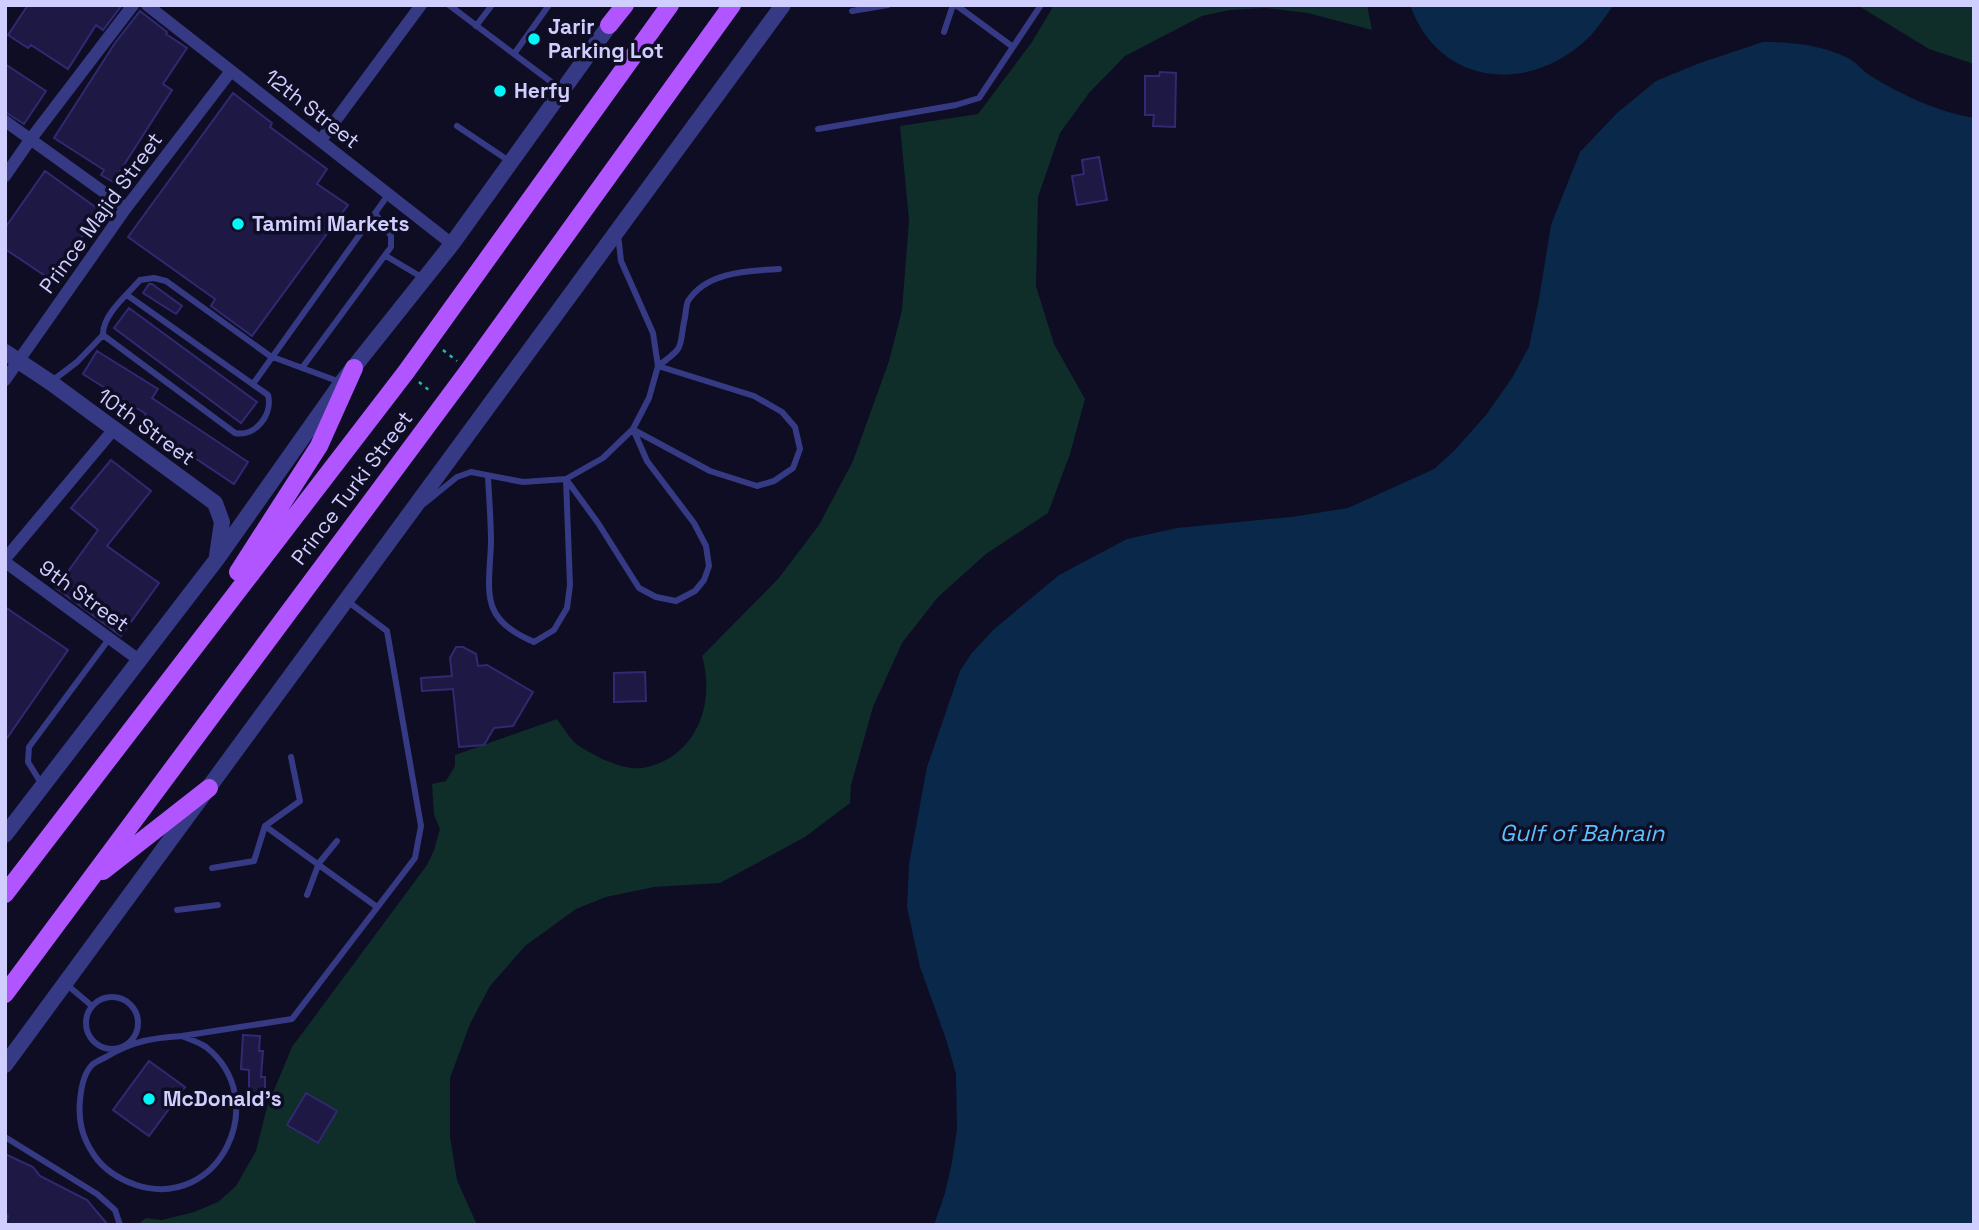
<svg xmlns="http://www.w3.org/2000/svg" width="1979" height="1230" viewBox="0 0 1979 1230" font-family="'Space Grotesk',sans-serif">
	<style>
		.green { fill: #0f2d29 }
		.water { fill: #0a2849 }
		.building { fill: #1d1844; stroke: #312971; stroke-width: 2 }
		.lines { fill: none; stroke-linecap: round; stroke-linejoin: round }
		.path { stroke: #29b8a3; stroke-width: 2.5; stroke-dasharray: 3.5 5; stroke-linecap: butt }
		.service { stroke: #363a84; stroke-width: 6 }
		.minor { stroke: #363a84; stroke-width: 12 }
		.tertiary { stroke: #363a84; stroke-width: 16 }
		.primary { stroke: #b055ff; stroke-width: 18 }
		.poi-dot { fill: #00f7f9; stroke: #0e0d23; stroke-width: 2.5 }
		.labels { text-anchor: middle; stroke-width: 7; stroke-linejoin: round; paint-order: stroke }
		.poi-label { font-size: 21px; font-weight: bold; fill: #cfceff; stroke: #0e0d23; text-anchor: start }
		.street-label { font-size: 21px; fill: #cfceff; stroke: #0e0d23 }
		.water-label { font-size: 23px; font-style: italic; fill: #5cc2ff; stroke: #0e0d23 }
	</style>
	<rect width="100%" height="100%" fill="#0e0d23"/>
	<path class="green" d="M1054,5H1367L1372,30L1308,13L1265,8L1230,10L1202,16L1125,56L1089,93L1060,133L1038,197L1036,286L1054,344L1085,399L1070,454L1048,513L986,554L938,597L902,643L873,707L851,785L850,803L805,837L720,883L654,887L606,897L576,909L525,946L490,986L470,1024L450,1078V1137L457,1180L477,1225H137L146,1218L162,1220L194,1212L218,1202L236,1186L256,1151L267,1107L292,1047L427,865L434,850L440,829L434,815L432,784L446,781L455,766V755L557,719C562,726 567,734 573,741C580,748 592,753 600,758C612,763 629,770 642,768C696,759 716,704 702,656L778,579L819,525L853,461L889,361L902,310L909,220L900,126L978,114L1032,42Z
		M1857,5H1974V64L1929,49Z"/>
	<path class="water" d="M1410,5H1614C1605,16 1597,30 1587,39C1528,95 1439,86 1410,5Z
		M1763,42C1792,42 1821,45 1848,58C1856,62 1862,70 1869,75C1902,95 1935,111 1974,118V1225H934L945,1193L952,1162L957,1129L956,1074L946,1039L920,967L907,907L909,864L927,767L960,671L971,654L993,630L1059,575L1127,539L1177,528L1291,517L1348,508L1434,469L1454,451L1486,415L1512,378L1529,347L1539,299L1551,225L1580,152L1617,113L1656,81L1700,63Z"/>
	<path class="building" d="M28,5H122L103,30L96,25L68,69L31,45L28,48L8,35Z
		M140,11L167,32L166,34L187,48L163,84L172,90L113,182L101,175L104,170L54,138L115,43Z
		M5,64L46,91L24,124L5,112Z
		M1160,72L1176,73L1175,127L1153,126L1154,115H1145V76H1159Z
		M233,93L272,123L270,127L327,169L317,184L348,205L252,336L211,306L215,299L128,237Z
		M1099,157L1107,200L1077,205L1072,176L1084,174L1082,160Z
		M45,171L101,211L73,249L77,252L56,283L5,249V228Z
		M149,284H152L182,306L176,314L143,293Z
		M129,308L257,402L241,423L114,328Z
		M97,351L158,389L152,398L248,462L234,484L141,422L146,414L83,374Z
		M111,460L151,491L107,546L159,583L121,636L56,588L98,530L71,508Z
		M5,607L68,650L5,741Z
		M456,647H463L476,654L478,666L487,665L533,692L513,726L494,728L484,745L459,747L453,689L422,691L421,678L452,676L450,658Z
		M645,672L646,701L614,702V673Z
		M243,1035L260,1036L259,1051H263L261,1077H265V1093H259L258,1106H249V1070L241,1069Z
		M149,1061L185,1087L149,1136L113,1110Z
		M306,1093L337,1111L318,1143L287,1125Z
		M5,1154L33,1167L40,1176L87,1200L108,1225H5L8,1216L5,1213Z"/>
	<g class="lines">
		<path class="path" d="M443,350L457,361
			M419,382L430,391"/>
		<path class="service" d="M449,5L562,90
			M956,5L1013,47
			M852,11L888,5
			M476,26L492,5
			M944,32L953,5
			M514,54L549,5
			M457,126L509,161
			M818,129L956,105L979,98L1041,5
			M386,256L423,278
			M127,295L268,395C273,414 256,437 235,433L103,335C102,315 128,294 140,280L154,278L166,281L270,356L340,382
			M658,366C687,345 678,349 685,317C686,312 686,305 688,301C707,271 749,271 779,269
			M302,368L391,247V236L375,213
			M52,381L77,362L103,335
			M253,384L388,195
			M634,430L710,471L757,486L774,481L793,468L800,449L795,427L782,412L754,396L658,366
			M488,476C489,498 491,520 491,543C489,593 479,619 534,642L554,630L567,608L570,585L566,480
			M566,479L598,523L639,588L656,597L676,601L695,591L704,580L709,566L706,546L694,523L647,461L633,429
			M425,503L457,477L471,472L523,482L566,479L603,458L633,429L649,398L658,366L653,333L621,261L618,234
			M41,783L28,762L29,747L109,639
			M265,826L377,907
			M212,868L254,861L265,826L300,801L291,757
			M307,895L319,863L337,841
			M177,910L218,905
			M66,984L92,1006
			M86 1023a26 26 0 1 1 52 0a26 26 0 1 1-52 0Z
			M182,1036L292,1019L415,858L421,826L387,631L346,600
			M182,1036C189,1039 199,1042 206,1047C273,1100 219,1212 136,1185C119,1179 104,1170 94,1155C82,1137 78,1121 80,1100C81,1089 84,1073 92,1065C95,1062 102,1059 106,1057C132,1041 152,1038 182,1036Z
			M5,1137L97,1194L115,1210L120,1225"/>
		<path class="minor" d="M147,5L452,244
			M5,121L126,208
			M321,140L421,5
			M5,176L30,140L133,5
			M5,380L126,208L231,71
			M5,559L114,429
			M5,562L139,660"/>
		<path class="tertiary" d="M5,352L50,382L215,503L222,522L217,556
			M5,835L217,559L342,382L452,244L616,16
			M5,1065L783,5"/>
		<path class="primary" d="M609,25L625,5
			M238,572L319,446L354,368
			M103,871L209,788
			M5,894L406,372L670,5
			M5,994L468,371L732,5"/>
	</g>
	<g class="poi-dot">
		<circle cx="534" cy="39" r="7"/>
		<circle cx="500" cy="91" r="7"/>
		<circle cx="238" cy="224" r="7"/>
		<circle cx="149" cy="1099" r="7"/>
	</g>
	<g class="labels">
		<g class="poi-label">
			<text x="548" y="34">Jarir<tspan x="548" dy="24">Parking Lot</tspan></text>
			<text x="514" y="98">Herfy</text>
			<text x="252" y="231">Tamimi Markets</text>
			<text x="163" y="1106">McDonald's</text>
		</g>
		<g class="street-label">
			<text transform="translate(312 109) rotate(38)" y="7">12th Street</text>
			<text transform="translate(101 213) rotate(-54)" y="7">Prince Majid Street</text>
			<text transform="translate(146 427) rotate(36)" y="7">10th Street</text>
			<text transform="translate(352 488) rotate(-53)" y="7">Prince Turki Street</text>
			<text transform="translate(84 596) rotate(36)" y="7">9th Street</text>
		</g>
		<g class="water-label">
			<text x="1582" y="841">Gulf of Bahrain</text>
		</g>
	</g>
	<rect width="1979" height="1230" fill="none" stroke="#cfceff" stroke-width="14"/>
</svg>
